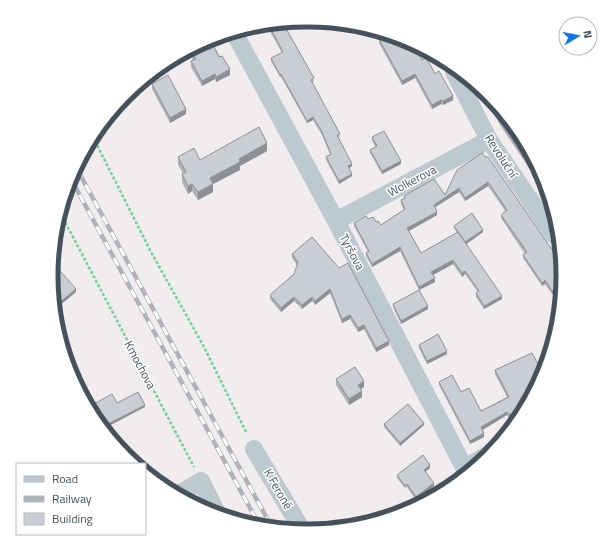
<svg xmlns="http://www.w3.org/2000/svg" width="614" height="551" viewBox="0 0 614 551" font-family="'Titillium Web',sans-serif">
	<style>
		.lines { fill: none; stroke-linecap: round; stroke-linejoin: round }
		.path { stroke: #70d09d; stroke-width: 2.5; stroke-dasharray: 3 2; stroke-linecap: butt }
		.minor { stroke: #bdc9d1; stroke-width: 18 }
		.rail-casing { stroke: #afb3b9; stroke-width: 4.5 }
		.rail { stroke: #fff; stroke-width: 3; stroke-dasharray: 9; stroke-linecap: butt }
		.wall { fill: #aeb0b5 }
		.shaded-wall { fill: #8d9094 }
		.building { fill: #cacdd3; stroke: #8d9094 }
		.labels { text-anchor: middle; stroke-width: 3; stroke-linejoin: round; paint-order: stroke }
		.street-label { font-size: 12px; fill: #45525c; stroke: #fff }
		.rim { fill: none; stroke: #45525c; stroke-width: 5 }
	</style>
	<rect width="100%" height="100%" fill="#f1edee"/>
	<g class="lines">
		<path class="path" d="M95,141L151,252L204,347L247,434
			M63,218L194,467"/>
		<path class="minor" d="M235,34L336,221L466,471
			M454,72L489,140L554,235
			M336,221L489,140
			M254,449L302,530
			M465,468L489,454
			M181,493L201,481L217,513"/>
		<defs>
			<path id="rail" d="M77,169L270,524
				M71,179L257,521"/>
		</defs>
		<use href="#rail" class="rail-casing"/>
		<use href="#rail" class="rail"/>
	</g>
	<path class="wall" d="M293,23L285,27L314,81L312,82L340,137H338L352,166L349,168L352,176L339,184L326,160V157L330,154L322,135L313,120L307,123L281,77H280L271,61V58L282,53L268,28Z
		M379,34L405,40L422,60L435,74L453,100L443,105L441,104L432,109L415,78L402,85L379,43V39L381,38Z
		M210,39L230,75L216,82L215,79L202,86L191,67V61L193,60L189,53Z
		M152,84L186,114L170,123L152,89Z
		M484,92L488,95L540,173L536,175L530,167L529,168L500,125L487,102V99Z
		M372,137L401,164L382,174L370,153V150L375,147L372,140Z
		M267,151L240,166V170L213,184V192L198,200L192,191L188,194L182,182V174L183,173L178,165V157L200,160Z
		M482,153L562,276L559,295L556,291L552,294L545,284L542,286L523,258V255L525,254L501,218V215L506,212L488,186L465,201L459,192L435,207L437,215L409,231L421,253L457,233L454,228V226L483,232L466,244L502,299L484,309L476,297V293L478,292L465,274L462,277L453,264L433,275L435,282L419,290L428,309L401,324L393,307V304L419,290L400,251L372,267L366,256V253L368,252L354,226V223L368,219L376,222L381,225L404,210L401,204V200L404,199V196L445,195Z
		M312,237L389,345L376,352L364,329L358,332L350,319L342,323L330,293L315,305L312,301L302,309L294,301L281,312L270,299V295L294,274L297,265L292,258V254Z
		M52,275L76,292L59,306L57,304Z
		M419,345L447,354L427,364L419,348Z
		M495,370L543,373L509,418L507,415L482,430L484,437L470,444L439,385V382L461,392L481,411L507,397L495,374Z
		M336,379L364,387L360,389L362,397L349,405L336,385Z
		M384,424L424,425L400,446L384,427Z
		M430,468L425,472L434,486L416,500L407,487L405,488L397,478V475Z"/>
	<path class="shaded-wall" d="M293,23L284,28V25L286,24Z
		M230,69V75L216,82V77Z
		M215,74V79L202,86V81Z
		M415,74V78L402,85V81Z
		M453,96V100L443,105V101Z
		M441,100V104L432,109V105Z
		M186,109V114L170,123V118Z
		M313,117V120L307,123V121Z
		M267,143V151L240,166V170L213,184V192L198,200V192L210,178L239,159Z
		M401,161V164L382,174V171Z
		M352,164V166L348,169V166Z
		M530,164V167L529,168V165Z
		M538,170L540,173L536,175V172Z
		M352,174V176L339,184V181Z
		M488,182V186L465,201V198Z
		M192,184V191L188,194V186Z
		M459,188V192L434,208V205Z
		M437,212V215L407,232V228Z
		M483,230V232L465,245V242Z
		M400,247V251L372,267V264Z
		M453,260V264L431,276V272Z
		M465,271V274L462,277V273Z
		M435,278V282L419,290V287Z
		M545,280V284L542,286V283Z
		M556,288V291L552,294V291Z
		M76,289V292L59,306V303Z
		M330,289V293L315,305V301Z
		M502,296V299L484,309V306Z
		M294,297V301L281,312V308Z
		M312,297V301L302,309V305Z
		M428,306V309L401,324V321Z
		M350,315V319L342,323V319Z
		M364,325V329L358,332V328Z
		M389,341V345L376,352V348Z
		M447,351V354L427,364V361Z
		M364,381V387L358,391V385Z
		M362,391V397L349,405V399Z
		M145,405V407L107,427L106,425Z
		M519,410L515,415L509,418V415Z
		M507,412V415L481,431V427Z
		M424,423V425L400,446V443Z
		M484,433V437L470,444V441Z
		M430,465V468L424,473V470Z
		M434,483V486L416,500V497Z"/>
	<path class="building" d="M286,24L284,25L314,78L311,80L340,134L337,135L352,164L348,166L352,174L339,181L326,157L331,154L322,132L313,117L307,121L281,74L280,75L271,58L283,52L270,27Z
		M381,35L405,40L414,46L422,60L426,57L435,74L439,71L453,96L443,101L441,100L432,105L415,74L402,81L379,39L383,37Z
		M210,39L219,57L222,56L230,69L216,77L215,74L202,81L191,61L196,59L191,51Z
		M168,75L186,109L170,118L152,84Z
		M486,94L488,95L538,170L536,172L530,164L529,165L500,122L487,99L489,98Z
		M259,127L267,143L239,159L240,162L210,178L213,184L198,192L192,184L188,186L182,174L186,172L178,157L194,148L200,160Z
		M384,131L401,161L382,171L370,150L377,146L372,137Z
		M482,153L485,157H488L560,261L562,276L559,292L556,288L552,291L545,280L542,283L523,255L527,252L501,215L507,210L488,182L465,198L459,188L434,205L437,212L407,228L421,253L458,232L502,296L484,306L476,293L479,291L465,271L462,273L453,260L431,272L435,278L419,287L400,247L372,264L366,253L369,251L354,223L366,216L368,219L373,217L376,222L378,221L381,225L405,209L401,200L405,198L404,196L434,179L445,195L457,170Z
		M472,213L483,230L465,242L454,226Z
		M312,237L339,268L348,263L389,341L376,348L364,325L358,328L350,315L342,319L330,289L315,301L312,297L302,305L294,297L281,308L270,295L294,274L298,262L292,254Z
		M54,264L76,289L59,303L56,300L52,275Z
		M419,290L428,306L401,321L393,304Z
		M438,334L447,351L427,361L419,345Z
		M532,353L543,373L519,410L509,415L507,412L481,427L484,433L470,441L439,382L452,375L461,392L469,388L481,411L509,397L495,370Z
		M355,367L364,381L358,385L362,391L349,399L336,379Z
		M138,392L145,405L106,425L92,405L112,394L117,403Z
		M408,404L424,423L400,443L384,424Z
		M423,455L430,465L424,470L434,483L416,497L407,484L405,486L397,475Z"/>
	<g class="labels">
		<g class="street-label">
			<text transform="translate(501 156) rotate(57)" y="4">Revoluční</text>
			<text transform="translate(412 181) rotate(-28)" y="4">Wolkerova</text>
			<text transform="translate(352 252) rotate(62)" y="4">Tyršova</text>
			<text transform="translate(140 365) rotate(62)" y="4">Kmochova</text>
			<text transform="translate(278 489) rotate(60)" y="4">K Feroně</text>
		</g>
	</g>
	<path d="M0 0H614V551H0ZM306 27H308A248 248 0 0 1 556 275V276A248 248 0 0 1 308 524H306A248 248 0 0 1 58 276V275A248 248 0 0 1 306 27Z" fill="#fff" fill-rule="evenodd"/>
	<path class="rim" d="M306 27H308A248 248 0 0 1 556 275V276A248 248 0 0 1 308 524H306A248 248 0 0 1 58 276V275A248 248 0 0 1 306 27Z"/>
	<rect x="16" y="463" width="130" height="72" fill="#ffffff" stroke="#b5babe"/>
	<rect x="24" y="476" width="20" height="6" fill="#bdc9d1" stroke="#b5babe"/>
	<text x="52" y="483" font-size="12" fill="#45525c">Road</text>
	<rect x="24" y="496" width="20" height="6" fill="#afb3b9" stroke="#b5babe"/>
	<text x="52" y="503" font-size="12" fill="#45525c">Railway</text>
	<rect x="24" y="513" width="20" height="12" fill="#cacdd3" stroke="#b5babe"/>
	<text x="52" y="523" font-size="12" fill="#45525c">Building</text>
	<g transform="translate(578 36) rotate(80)"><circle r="19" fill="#ffffff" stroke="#b5babe"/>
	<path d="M0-3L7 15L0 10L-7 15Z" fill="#1077e8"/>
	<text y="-6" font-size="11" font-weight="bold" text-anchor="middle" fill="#45525c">N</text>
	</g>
</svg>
